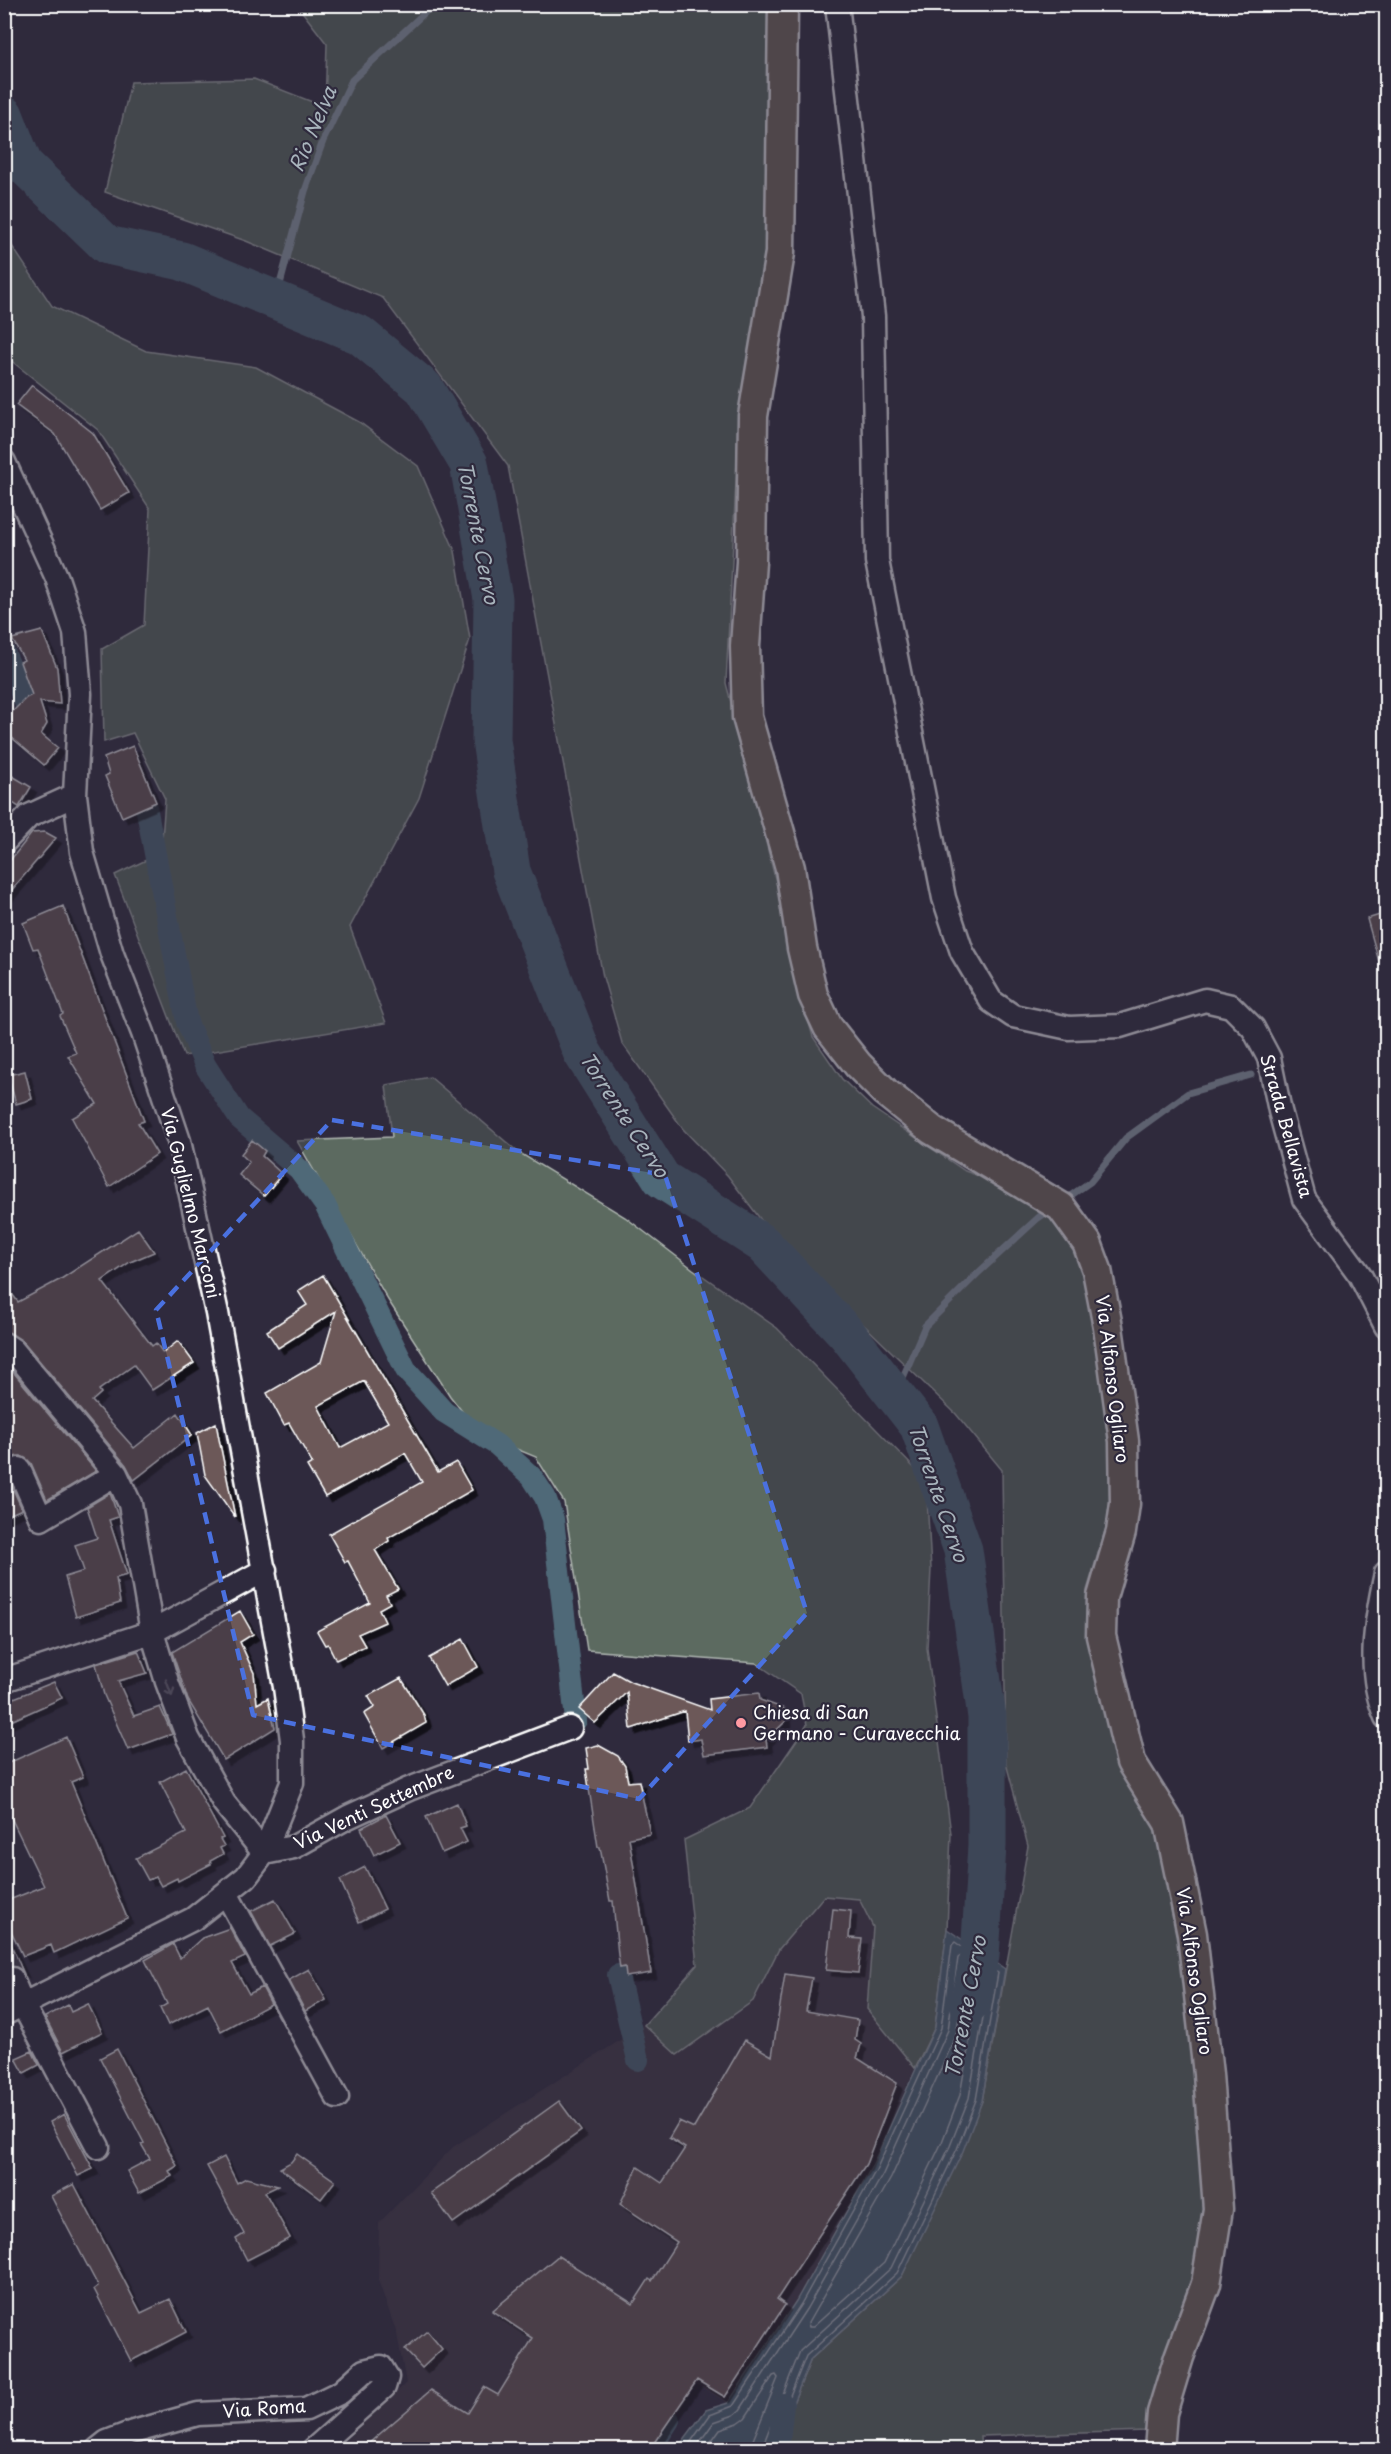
<svg xmlns="http://www.w3.org/2000/svg" width="1391" height="2454" viewBox="0 0 1391 2454" font-family="'Playpen Sans',sans-serif">
	<style>
		.built { fill: #413845 }
		.green { fill: #5c6b61; stroke: #aeb5b0; stroke-width: 1.5 }
		.water { fill: #506978; stroke: #96a5ae; stroke-width: 1.5 }
		.lines { fill: none; stroke-linecap: round; stroke-linejoin: round }
		.shore { stroke: #b9c3c9; stroke-width: 1.5 }
		.stream { stroke: #96a5ae; stroke-width: 7 }
		.canal { stroke: #506978; stroke-width: 22 }
		.river { stroke: #506978; stroke-width: 39 }
		.building { fill: #6c5959; stroke: #fff; stroke-width: 1.5; fill-rule: evenodd; filter: url(#shadow) }
		.minor-tunnel { stroke: #443f50; stroke-width: 22; stroke-dasharray: 22 11; stroke-linecap: butt }
		.minor-casing { stroke: #fff; stroke-width: 27 }
		.major-casing { stroke: #fff; stroke-width: 33 }
		.minor { stroke: #2f2a3d; stroke-width: 22 }
		.major { stroke: #77695c; stroke-width: 28 }
		.oneway { stroke: #6d6a77 }
		.marked { fill: none; stroke: #4a71e0; stroke-width: 4.5; stroke-dasharray: 12 8; stroke-linejoin: round }
		.poi-dot { fill: #ff9aa2; stroke: #2f2a3d; stroke-width: 2 }
		.labels { text-anchor: middle; stroke-width: 4.5; stroke-linejoin: round; paint-order: stroke }
		.street-label { font-size: 18px; fill: #fff; stroke: #2f2a3d }
		.poi-label { font-size: 18px; fill: #fff; stroke: #2f2a3d; text-anchor: start }
		.water-label { font-size: 20px; font-style: italic; fill: #a8b4bc; stroke: #2f2a3d }
	</style>
	<defs>
		<filter id="shadow"><feDropShadow dx="5.5" dy="5.5" stdDeviation="0" flood-color="#0009"/></filter>
	</defs>
	<rect width="100%" height="100%" fill="#2f2a3d"/>
	<filter id="ink" filterUnits="userSpaceOnUse"><feTurbulence type="fractalNoise" baseFrequency=".0167" numOctaves="2"/><feDisplacementMap in="SourceGraphic" scale="12" xChannelSelector="R" yChannelSelector="G"/><feConvolveMatrix kernelMatrix="1 2 1 2 8 2 1 2 1" color-interpolation-filters="sRGB"/></filter>
	<g filter="url(#ink)">
		<path class="built" d="M824,1896L859,1899L873,1927L867,2009L915,2068L871,2168L796,2301L728,2403L696,2384L655,2449L336,2450L406,2383L397,2334L378,2280L379,2223L453,2147L644,2025L677,2054L753,2001L779,1949Z"/>
		<path class="green" d="M297,5H771L767,252L753,327L739,421L726,683L781,902L792,964L813,1037L842,1079L872,1108L965,1171L1036,1196L1082,1248L1109,1441L1110,1500L1107,1524L1087,1590V1638L1119,1771L1156,1832L1178,1937L1193,2075L1203,2206L1192,2276L1147,2431L980,2436L981,2450L774,2449L811,2359L902,2276L982,2101L1028,1846L1006,1763L1002,1470L956,1414L866,1327L788,1256L728,1176L683,1129L622,1043L603,977L508,466L383,298L246,241L105,192L131,82L254,79L325,107L327,44Z
			M4,234L52,306L146,351L256,367L359,422L418,466L455,551L470,639L419,798L350,927L386,1023L184,1056L115,875L161,853L165,799L133,733L104,742L102,649L144,625L150,509L98,430L9,359L5,360Z
			M430,1077L518,1152L625,1217L693,1269L777,1328L926,1480L931,1569L927,1648L951,1834L947,1929L935,2027L915,2068L867,2009L873,1927L859,1899L824,1896L779,1949L753,2001L677,2055L644,2025L697,1965L684,1840L750,1808L807,1725L801,1694L756,1663L587,1650L564,1502L536,1457L480,1434L450,1396L388,1300L297,1141L392,1137L386,1085Z"/>
		<path class="water" d="M947,1929L1005,1969L982,2101L963,2151L902,2276L811,2359L774,2449H677L706,2410L728,2403L796,2301L871,2168L935,2027Z"/>
		<g class="lines">
			<path class="shore" d="M966,1972H969L980,1981L960,2095L942,2142L884,2263L813,2327H809L808,2323L891,2178L956,2036Z
				M685,2450L710,2415L733,2406L801,2304L876,2170L941,2028L952,1945L955,1942L998,1973L976,2100L957,2149L897,2273L806,2356L768,2450
				M694,2450L714,2422L734,2415L740,2410L807,2308L883,2174L948,2030L958,1958L962,1955L990,1977L969,2098L950,2146L891,2268L800,2351L761,2450
				M705,2450L720,2429L738,2423L745,2418L773,2376L776,2375L778,2378L753,2440L752,2450"/>
			<path class="stream" d="M276,299L305,191L323,141L352,80L434,4
				M1063,1201L1090,1182L1126,1138L1188,1093L1251,1075
				M895,1396L925,1326L977,1274L1038,1218L1051,1209"/>
			<path class="canal" d="M4,652L32,719
				M146,806L187,1022L205,1065L239,1118L299,1169L325,1205L406,1370L444,1412L497,1445L532,1477L545,1497L553,1519L576,1720
				M618,1975L638,2060
				M650,2450L669,2420
				M778,2450L783,2404"/>
			<path class="river" d="M4,115L23,164L107,245L182,261L360,335L424,388L469,464L493,599L491,740L511,871L582,1052L662,1179L763,1244L847,1334L919,1426L963,1550L987,1717V1846L980,1956L969,2004"/>
		</g>
		<path class="building" d="M32,385L93,433L129,493L100,510L55,434L16,405Z
			M42,631L57,668L60,704L40,702L47,724L41,734L58,748L44,765L4,731V720L26,698L32,695L20,662L24,660L12,639Z
			M133,746L156,802L122,817L105,776L109,774L104,758Z
			M4,771L31,787L19,807L4,797Z
			M45,832L56,838L4,899V868L32,833Z
			M63,906L144,1121L138,1123L157,1154L109,1187L72,1118L97,1104L68,1056L76,1053L60,1016L63,1014L38,948L33,949L23,923Z
			M1386,913V968L1381,969L1367,919Z
			M25,1071L32,1099L16,1104L8,1075Z
			M252,1140L265,1151L262,1156L282,1174L264,1196L239,1175L249,1162L241,1154Z
			M138,1229L154,1252L130,1262L102,1281L152,1346L156,1343L163,1353L178,1341L194,1363L152,1390L134,1365L99,1390L101,1393L92,1401L134,1448L178,1413L192,1435L134,1480L126,1465L23,1341L4,1331V1283L18,1302L61,1279Z
			M323,1275L438,1472L456,1462L472,1490L388,1538L389,1541L375,1550L398,1589L386,1595L390,1603L379,1609L385,1622L358,1634L365,1646L336,1660L328,1644L325,1645L317,1631L370,1603L348,1561L345,1562L329,1534L422,1482L405,1453L325,1497L307,1466L312,1463L289,1423L284,1425L267,1393L321,1362L336,1311L278,1348L267,1331L307,1305L298,1291ZM364,1381L388,1422L340,1448L318,1406Z
			M4,1361L96,1471L47,1500L31,1463L21,1456L13,1457L6,1467V1474L22,1509L4,1517Z
			M216,1423L219,1439L235,1517L205,1475L197,1433Z
			M110,1493L118,1517L109,1520L127,1575L116,1578L120,1603L76,1617L65,1577L84,1571L75,1545L97,1538L87,1507Z
			M240,1611L253,1634L240,1642L254,1673L257,1704L268,1698L275,1728L224,1760L188,1700L172,1652Z
			M463,1639L478,1667L445,1686L429,1658Z
			M138,1651L147,1673L118,1681L134,1716L160,1707L172,1734L128,1750L104,1695L96,1664Z
			M613,1672L631,1682L710,1710L709,1699L759,1693L760,1700L785,1709L786,1721L766,1740L767,1747L704,1755L701,1739L688,1741L685,1711L631,1729L627,1692L595,1723L579,1709Z
			M401,1678L424,1715L426,1723L383,1748L364,1714L375,1707L368,1696Z
			M54,1682L62,1698L4,1724V1702Z
			M66,1737L83,1777L71,1782L127,1918L54,1953L51,1945L23,1956L4,1916V1902L44,1886L4,1803V1765Z
			M598,1745L618,1756L625,1766L628,1782L639,1781L650,1834L629,1838L651,1973L626,1977L625,1967L620,1968L618,1955L613,1901H610L600,1847H598L586,1769H589L586,1748Z
			M186,1768L223,1838L220,1839L224,1846L220,1848L223,1854L210,1861L211,1864L178,1881L177,1878L161,1886L156,1877L148,1880L136,1858L186,1833L160,1782Z
			M457,1803L466,1826L460,1828L467,1842L442,1853L426,1817Z
			M386,1815L400,1842L374,1855L361,1828Z
			M365,1867L385,1909L359,1922L340,1880Z
			M275,1899L295,1934L270,1946L251,1911Z
			M833,1909L851,1911L849,1938L862,1939L858,1973L826,1970Z
			M230,1928L245,1957L232,1963L249,1994L262,1987L271,2004L221,2031L208,2005L168,2025L160,2008L167,2004L145,1960L173,1944L180,1958L202,1938Z
			M4,1929L23,1972L14,1966L4,1968Z
			M309,1969L326,2000L305,2011L289,1980Z
			M785,1974L812,1978L806,2011L858,2020L855,2040L861,2044L857,2058L897,2083L866,2164L777,2299L785,2305L725,2397L697,2380L649,2450H361L431,2390L468,2413L484,2387L498,2395L533,2338L492,2311L558,2256L633,2304L649,2279L652,2281L677,2242L620,2204L638,2167L662,2183L685,2148L669,2138L679,2121L694,2128L745,2040L772,2056Z
			M88,2004L102,2032L63,2052L45,2017L68,2005L71,2012Z
			M117,2049L177,2166L169,2171L172,2176L139,2193L127,2171L150,2159L141,2144L144,2143L100,2058Z
			M32,2051L39,2065L24,2073L16,2058Z
			M559,2101L581,2131L453,2223L431,2193Z
			M64,2114L93,2169L78,2176L50,2122Z
			M297,2154L335,2181L321,2199L280,2168L291,2162Z
			M224,2157L237,2183L246,2178L278,2186L265,2192L290,2238L247,2260L236,2239L244,2234L207,2166Z
			M74,2184L141,2313L170,2299L186,2332L131,2361L94,2289L98,2286L51,2196Z
			M427,2331L442,2349L422,2368L405,2350Z"/>
		<g class="lines">
			<path class="minor-tunnel" d="M4,1955L12,1979"/>
			<defs>
				<path id="minor" d="M837,4L873,316L877,561L944,898L962,952L991,1001L1013,1016L1069,1028L1120,1026L1205,1000L1231,1006L1253,1028L1269,1058L1280,1111L1304,1199L1360,1275L1386,1326
					M4,462L57,578L75,632L80,694L75,795L82,852L112,954L143,1033L179,1141L217,1313L285,1687L292,1740V1783L264,1853L246,1877L193,1919L4,2014
					M4,842L29,816L75,795
					M4,1344L13,1350L116,1474L130,1504L152,1632L167,1682L188,1738L224,1803L264,1853
					M19,1469L41,1519L116,1474
					M1386,1573C1376,1620 1366,1671 1386,1717
					M4,1680L152,1632L265,1570
					M264,1853L294,1847L348,1817L409,1789L570,1728
					M226,1893L337,2097
					M12,1979L23,2005L98,2147
					M97,2450L107,2442L133,2432L198,2414L306,2409L341,2392L364,2371L381,2367L387,2377L384,2387L313,2450"/>
				<path id="major" d="M783,4L780,253L753,416L751,562L745,646L747,717L790,868L802,948L813,995L828,1027L858,1065L885,1092L932,1130L1061,1207L1087,1243L1097,1270L1108,1327L1124,1441L1125,1504L1121,1532L1102,1597L1101,1636L1131,1762L1169,1823L1192,1934L1208,2074L1218,2209L1206,2284L1179,2357L1162,2413L1159,2450"/>
			</defs>
			<use href="#minor" class="minor-casing"/>
			<use href="#major" class="major-casing"/>
			<use href="#minor" class="minor"/>
			<use href="#major" class="major"/>
		</g>
		<defs><path id="oneway-shaft" d="M-6 0H5M1.5-3L5.5 0L1.5 3" fill="none" stroke-width="1.6" stroke-linecap="round" stroke-linejoin="round" transform="scale(1.5)"/></defs>
		<use class="oneway" href="#oneway-shaft" transform="translate(169 1688) rotate(70)"/>
	</g>
	<path d="M0 0H1391V2454H0ZM332,1120L665,1175L807,1613L639,1799L253,1715L156,1310Z" fill="#2f2a3d" fill-opacity=".55" fill-rule="evenodd"/>
	<path class="marked" d="M332,1120L665,1175L807,1613L639,1799L253,1715L156,1310Z"/>
	<circle class="poi-dot" cx="741" cy="1723" r="6"/>
	<g class="labels">
		<g class="street-label">
			<text transform="translate(1286 1126) rotate(74)" y="6">Strada Bellavista</text>
			<text transform="translate(190 1203) rotate(76)" y="6">Via Guglielmo Marconi</text>
			<text transform="translate(1112 1379) rotate(83)" y="6">Via Alfonso Ogliaro</text>
			<text transform="translate(374 1808) rotate(-25)" y="6">Via Venti Settembre</text>
			<text transform="translate(1194 1971) rotate(82)" y="6">Via Alfonso Ogliaro</text>
			<text transform="translate(264 2409) rotate(-4)" y="6">Via Roma</text>
		</g>
		<g class="poi-label">
			<text x="753" y="1719">Chiesa di San<tspan x="753" dy="21">Germano - Curavecchia</tspan></text>
		</g>
		<g class="water-label">
			<text transform="translate(313 129) rotate(-67)" y="7">Rio Nelva</text>
			<text transform="translate(478 533) rotate(79)" y="7">Torrente Cervo</text>
			<text transform="translate(624 1115) rotate(57)" y="7">Torrente Cervo</text>
			<text transform="translate(938 1493) rotate(71)" y="7">Torrente Cervo</text>
			<text transform="translate(966 2007) rotate(-79)" y="7">Torrente Cervo</text>
		</g>
	</g>
	<rect width="1391" height="2454" fill="none" stroke="#2f2a3d" stroke-width="24"/>
	<rect x="12" y="12" width="1367" height="2430" fill="none" stroke="#fff" stroke-width="2" filter="url(#ink)"/>
</svg>
